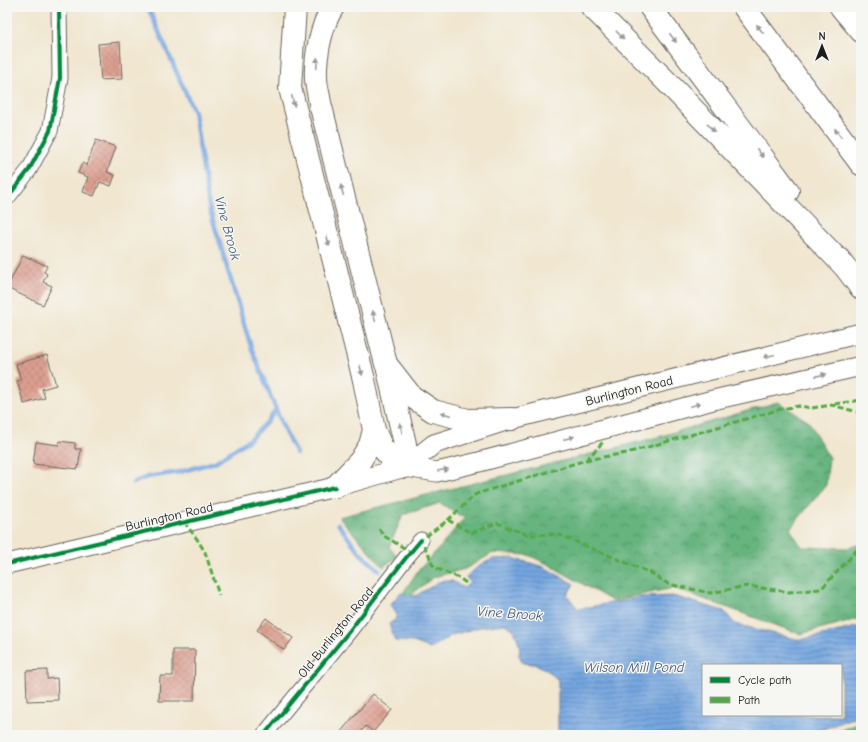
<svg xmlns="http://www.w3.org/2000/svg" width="868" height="742" viewBox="0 0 868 742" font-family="'Comic Neue',sans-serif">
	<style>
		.forest { fill: url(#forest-crowns); stroke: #41684d }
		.water { fill: url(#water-rules); stroke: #48617e; fill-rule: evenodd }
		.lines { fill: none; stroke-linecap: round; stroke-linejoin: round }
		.stream { stroke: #74a6e0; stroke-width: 4.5 }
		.building { fill: url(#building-cross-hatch) }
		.minor-casing { stroke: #67635b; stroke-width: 17 }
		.major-casing { stroke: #67635b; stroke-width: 21 }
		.highway-casing { stroke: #67635b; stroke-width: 24 }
		.minor { stroke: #fff; stroke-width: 15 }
		.major { stroke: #fff; stroke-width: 19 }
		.highway { stroke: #fff; stroke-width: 22 }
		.quiet { stroke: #52a943; stroke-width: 3; stroke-dasharray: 6 3; stroke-linecap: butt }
		.cycleway-casing { stroke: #f6f6f2; stroke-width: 6 }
		.cycleway { stroke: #00873e; stroke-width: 4 }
		.oneway { fill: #999 }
		.labels { text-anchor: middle; stroke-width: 3; stroke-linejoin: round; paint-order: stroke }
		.street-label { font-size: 13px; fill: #1c1c1c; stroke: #f6f6f2 }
		.water-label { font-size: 14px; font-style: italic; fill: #445a74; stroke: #f6f6f2 }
	</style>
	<defs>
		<pattern id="forest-crowns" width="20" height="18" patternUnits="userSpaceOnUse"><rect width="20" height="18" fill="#66b47e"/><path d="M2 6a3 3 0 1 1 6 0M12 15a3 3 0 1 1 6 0" fill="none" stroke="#539266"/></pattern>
		<pattern id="water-rules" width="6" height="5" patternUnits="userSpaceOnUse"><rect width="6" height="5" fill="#74a6e0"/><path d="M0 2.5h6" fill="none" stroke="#5e86b5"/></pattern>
		<pattern id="building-cross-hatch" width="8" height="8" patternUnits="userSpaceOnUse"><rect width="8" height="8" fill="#dc9f90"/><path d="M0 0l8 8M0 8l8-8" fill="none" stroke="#bc887c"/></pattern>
	</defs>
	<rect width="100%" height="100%" fill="#f6f6f2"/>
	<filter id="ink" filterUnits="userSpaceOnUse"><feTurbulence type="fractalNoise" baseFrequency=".025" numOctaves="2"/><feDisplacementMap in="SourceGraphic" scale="8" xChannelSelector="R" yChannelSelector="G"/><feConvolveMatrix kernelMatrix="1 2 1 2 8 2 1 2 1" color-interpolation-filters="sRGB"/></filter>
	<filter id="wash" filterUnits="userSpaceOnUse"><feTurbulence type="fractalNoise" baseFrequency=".012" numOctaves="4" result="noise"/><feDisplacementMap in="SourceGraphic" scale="16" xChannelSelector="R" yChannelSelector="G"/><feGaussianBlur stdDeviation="0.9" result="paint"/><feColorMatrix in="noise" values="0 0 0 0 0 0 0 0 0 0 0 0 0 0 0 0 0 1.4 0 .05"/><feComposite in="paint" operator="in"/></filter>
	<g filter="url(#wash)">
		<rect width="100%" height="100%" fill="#f1e6cf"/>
		<path class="forest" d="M778,402L809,422L829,458L826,485L790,529L802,547L847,548L861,544V618L800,634L673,588L612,601L548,564L528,555L493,553L465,569L434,577L408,597L403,593L417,572L442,545L464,518L440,503L403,515L389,547L398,556L383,567L339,517L658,437Z
			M861,720V735H830L853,725Z"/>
		<path class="water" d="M513,558L544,567L574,584L567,595L578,609L642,597L673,596L724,611L735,624L800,640L861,626V713L854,717L809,735H558V680C545,668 541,664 523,663L519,655L520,646L514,630L506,624L480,627L452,635L430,649L414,642L395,641L389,624L396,619V613L390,605L400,593L415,596L443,580L452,581L464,588L470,582L466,577L480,565L493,559ZM703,665H841V715H703Z"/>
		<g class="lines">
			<path class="stream" d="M148,7L194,112L209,207L251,347L285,432L296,453
				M133,483L147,477L180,472L215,462L249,440L267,422L276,410
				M338,524L360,553L379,570"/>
		</g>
		<g id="blocks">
			<path class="building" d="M120,42L122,79L101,80L98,44Z
				M96,140L116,147L107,172L115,175L111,186L100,182L94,196L83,192L88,177L78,173L82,163L88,166L87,165Z
				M23,255L47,266L44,272L47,274L43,282L52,286L43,305L7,288Z
				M47,355L56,385L42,389L45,398L24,404L17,381L21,380L16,364Z
				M59,441L75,443V449H81L78,469L33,464L36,442L59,445Z
				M266,618L293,638L284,650L257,630Z
				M173,650H195L194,701H159L160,676H173Z
				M47,670V679L57,678L58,700L27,701L26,671Z
				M373,694L392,710L373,732L366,726L358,735H338Z"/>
		</g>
	</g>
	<g filter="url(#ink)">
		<use href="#blocks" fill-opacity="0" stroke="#67635b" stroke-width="1"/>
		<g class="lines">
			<defs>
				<path id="minor" d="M7,198L29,170L50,131L60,78L59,7
					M264,735L351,629L405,559L421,540"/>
				<path id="major" d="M405,467L437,472L479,462L713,400L861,366
					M7,564L335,487L405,467L434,444L512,419L861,333"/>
				<path id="highway" d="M295,7L290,88L364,380L374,430L381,446L389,456L405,467
					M333,7C321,25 315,57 316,78C316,86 319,95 320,103L386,364L411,396L433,411L468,420L512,419
					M592,7L667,82L848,270
					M650,7L788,191
					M744,7L861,164
					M841,7L861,31
					M839,259L861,288
					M388,370L405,444V467
					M335,487L360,461L370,445L374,430"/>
			</defs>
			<use href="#minor" class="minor-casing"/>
			<use href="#major" class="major-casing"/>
			<use href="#highway" class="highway-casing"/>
			<use href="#minor" class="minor"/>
			<use href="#major" class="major"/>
			<use href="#highway" class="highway"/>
			<path class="quiet" d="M835,404L861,400
				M586,460L604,441
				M448,520L471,533L497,523L528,535L557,534L651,573L668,584L710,593L747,586L789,592L821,589L849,559L861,545
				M184,522L197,539L205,552L219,595
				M379,529L384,536L411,552
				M466,583L459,578L436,568L432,564L429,555L421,540L448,520L476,494L586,460L627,453L781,409L799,406L812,408L832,405L861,413"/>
			<defs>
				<path id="cycleway" d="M7,198L29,170L50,131L60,78L59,7
					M7,564L335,487
					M264,735L351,629L405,559L421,540"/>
			</defs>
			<use href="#cycleway" class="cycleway-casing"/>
			<use href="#cycleway" class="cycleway"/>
		</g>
		<defs><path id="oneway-solid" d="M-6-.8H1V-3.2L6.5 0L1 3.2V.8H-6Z"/></defs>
		<g class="oneway">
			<use href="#oneway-solid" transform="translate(760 29) rotate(-127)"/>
			<use href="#oneway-solid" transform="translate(620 35) rotate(45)"/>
			<use href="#oneway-solid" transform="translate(673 38) rotate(53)"/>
			<use href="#oneway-solid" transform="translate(317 63) rotate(-87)"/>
			<use href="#oneway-solid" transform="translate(293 101) rotate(76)"/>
			<use href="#oneway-solid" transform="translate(711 128) rotate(46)"/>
			<use href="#oneway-solid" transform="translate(838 133) rotate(-127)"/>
			<use href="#oneway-solid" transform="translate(760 153) rotate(53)"/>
			<use href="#oneway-solid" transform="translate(342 190) rotate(-104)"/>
			<use href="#oneway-solid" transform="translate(328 241) rotate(76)"/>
			<use href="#oneway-solid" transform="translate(374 316) rotate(-104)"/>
			<use href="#oneway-solid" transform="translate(769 356) rotate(166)"/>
			<use href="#oneway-solid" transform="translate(361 370) rotate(76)"/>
			<use href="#oneway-solid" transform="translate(821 375) rotate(-13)"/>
			<use href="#oneway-solid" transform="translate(695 405) rotate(-15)"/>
			<use href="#oneway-solid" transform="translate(446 414) rotate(-165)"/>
			<use href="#oneway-solid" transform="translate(401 428) rotate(-103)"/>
			<use href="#oneway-solid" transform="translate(569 438) rotate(-15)"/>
			<use href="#oneway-solid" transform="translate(443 470) rotate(-10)"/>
		</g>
	</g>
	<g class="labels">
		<g class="street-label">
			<text transform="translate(629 390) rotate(-14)" y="5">Burlington Road</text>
			<text transform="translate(169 516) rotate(-13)" y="5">Burlington Road</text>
			<text transform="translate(335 632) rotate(-51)" y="5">Old Burlington Road</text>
		</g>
		<g class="water-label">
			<text transform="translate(228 228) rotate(75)" y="5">Vine Brook</text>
			<text transform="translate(510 613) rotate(4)" y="5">Vine Brook</text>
			<text x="634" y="672">Wilson Mill Pond</text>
		</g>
	</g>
	<rect width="868" height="742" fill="none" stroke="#f6f6f2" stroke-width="24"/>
	<rect x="702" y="664" width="140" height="52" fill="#f6f6f2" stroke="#9f9f9c"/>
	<rect x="710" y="677" width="20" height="6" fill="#00873e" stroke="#9f9f9c"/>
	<text x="738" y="684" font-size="12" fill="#1c1c1c">Cycle path</text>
	<rect x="710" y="697" width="20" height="6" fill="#52a943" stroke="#9f9f9c"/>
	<text x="738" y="704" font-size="12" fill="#1c1c1c">Path</text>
	<g transform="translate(822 46)" stroke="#f6f6f2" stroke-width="3" paint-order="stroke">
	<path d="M0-3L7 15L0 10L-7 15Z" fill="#1c1c1c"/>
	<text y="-6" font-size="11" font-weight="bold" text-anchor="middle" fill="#1c1c1c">N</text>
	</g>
</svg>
